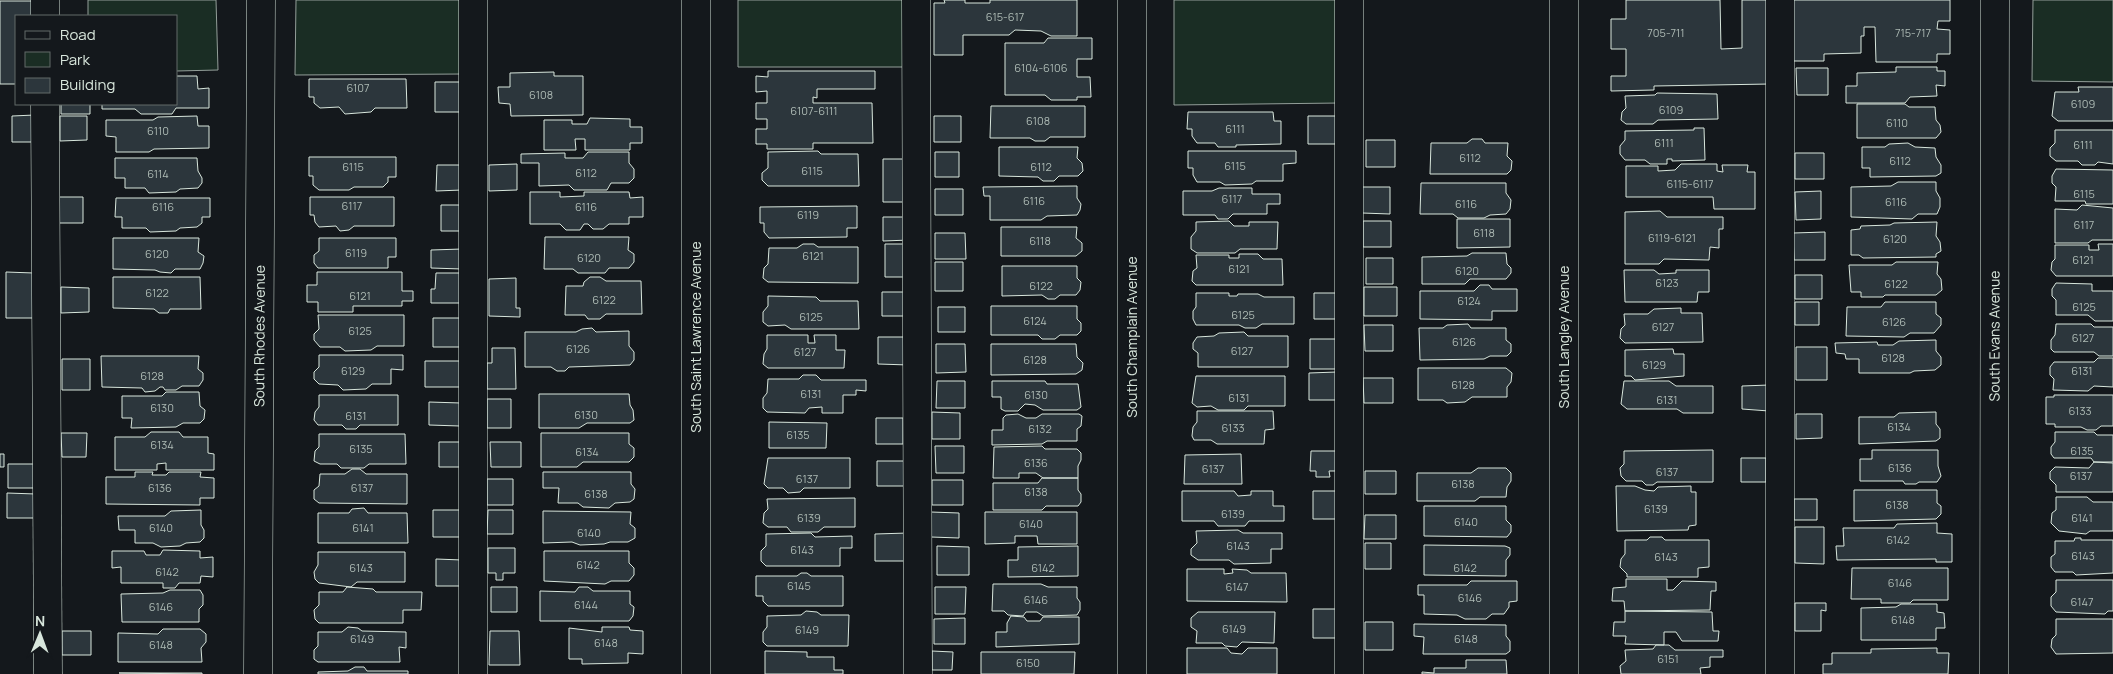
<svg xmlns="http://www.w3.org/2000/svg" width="2113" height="674" viewBox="0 0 2113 674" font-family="Manrope,sans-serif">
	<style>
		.green { fill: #1a2d24; stroke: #939e99 }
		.building { fill: #2c363c; stroke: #d8e6dc }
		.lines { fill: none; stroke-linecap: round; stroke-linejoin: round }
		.minor-casing { stroke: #d8e6dc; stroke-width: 29 }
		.minor { stroke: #14181c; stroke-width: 28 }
		.labels { text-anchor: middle; stroke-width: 4; stroke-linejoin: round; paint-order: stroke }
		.number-label { font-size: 11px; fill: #adbab4 }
		.street-label { font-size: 14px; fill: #d8e6dc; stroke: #14181c }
	</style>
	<rect width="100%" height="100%" fill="#14181c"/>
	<path class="green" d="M88,0H216L218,70L176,71V16H88Z
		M296,0H462L463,74L295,75Z
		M738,0H908L909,67H738Z
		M1174,0H1339L1340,103L1174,105Z
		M2033,0H2113V82L2032,81Z"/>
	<path class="building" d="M944,0H965V3H990V0H1077V36H1051L1041,31L1015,30L1009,35H963V55H934V3H945Z
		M1626,0H1720L1721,49L1742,48V0H1769L1770,84L1654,86V90L1611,91V76H1626V49H1611V19H1626Z
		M1791,0H1950V21H1938L1937,29L1950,30V54H1937V62H1876L1875,27H1864V36H1861V53L1824,54V61H1791Z
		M0,1H37V16H16V84H0Z
		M1048,38H1092V59H1077V77H1090L1091,97H1077V100H1051L1045,95H1005V43H1044Z
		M1896,67H1937V71H1945V86L1936,85L1937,96L1910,97L1905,103H1846V86H1857V73L1896,72Z
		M1796,68H1828V95H1797Z
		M768,71H875V89H817V98L813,97V103H872L873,143H813V149H767V144H756V129H767V119H756V103H767V91L756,92V76L768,77Z
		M554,72V76H583V115L511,116L510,104L499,103L498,87H510V73Z
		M176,76H197L198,89L209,88V108H176L172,114H141L135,109H102V104H176Z
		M309,79H406L407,108H375L371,112L345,114L339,107L320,108L314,103V97H309Z
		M435,82H462V112H435Z
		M2078,87H2113V121H2058L2052,116L2055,92H2079Z
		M1657,93L1717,94L1718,119L1658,120L1653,124H1626L1621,120L1622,112L1626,108L1625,96L1655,95Z
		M61,104H90V114H61Z
		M1857,104H1905L1909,107H1935L1936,120L1940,125L1941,132L1936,138H1857Z
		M991,106H1085V137H1050L1045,141H1035L1030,138H990Z
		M1188,112H1273L1274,121H1281V144L1236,145V147H1218L1215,143H1197L1192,136V129H1187Z
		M35,115L36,142H12V116Z
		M60,116H87V140L60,141Z
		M197,116L198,126H209V148L154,149L149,152H116V137L106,136V120H153L158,117Z
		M934,116H961V142H934Z
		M1308,116H1339V144H1308Z
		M590,118L630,119V127H642V143H630V150H585V139H575L576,150H544V120H572V124H587Z
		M1694,128H1704L1705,160L1672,161V159H1667V164H1650L1645,160H1625L1620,154V146L1625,140V131L1694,130Z
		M2055,130H2113V164L2098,162L2095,165H2082L2078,161H2056L2050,156V148L2055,143Z
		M1472,139H1482L1485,143H1508L1507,156L1512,161L1511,170L1507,174H1430L1431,143H1467Z
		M1366,140H1395V167H1366Z
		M1908,143L1915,147L1935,148L1936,157L1941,165V173L1936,176L1870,177V168H1862V147H1885L1889,144Z
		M999,147H1078L1077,158L1082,163L1083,171L1078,176H1059L1054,181H1043L1038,177L999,176Z
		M818,151L821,154H858L859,186H768L762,180V173L768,168V152Z
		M1188,151H1296V163L1283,164V181H1256L1252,184L1225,185L1220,182H1197L1193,175V168H1188Z
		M588,152H629V163L634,169V178L629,183H611L607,190H574L569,185L539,186V163H521V154L565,153V158H583Z
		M935,152H959V177H935Z
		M1795,153H1824V179H1795Z
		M309,157H396V177H388V182L383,187H354L349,190H319L313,185V176H309Z
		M115,158H197L198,171L202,178V183L198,188L180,189L176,192L149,193L145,188H125V178H115Z
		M883,159H909V202H883Z
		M517,164V190L489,191V165Z
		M1681,164H1717V171L1723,172L1722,165H1748L1747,172H1755V209H1714L1713,197H1626V166H1658V171L1675,170Z
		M437,165H462V190L436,191Z
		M2056,169L2113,170V204H2086L2085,201H2055L2056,187L2052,183V176Z
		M1898,182H1936V191L1940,198V207L1937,214H1918L1912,219L1851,217V187L1891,186Z
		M1421,183H1506V193L1511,200L1510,209L1506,214L1490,215L1484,218H1458L1453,214H1420Z
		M1077,186V198L1081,204L1080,210L1077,215L1047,216L1041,220H990V196H984L983,187Z
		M1362,187H1390V214L1362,213Z
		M1219,188H1252V194H1280V204H1267V214H1233L1228,219H1218L1215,215H1183V191H1212Z
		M935,189H963V215H935Z
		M1821,191V219L1796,220L1795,192Z
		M530,192H560V197L584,196V192H629L630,198L643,197V217H629V224H609L603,229H593L588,224H584L580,230H566L560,224H530Z
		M56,197H83V223H56Z
		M310,197H394V226H354L349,230L340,231L336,226L319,227L315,222L314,215H310Z
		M116,198H210V217H202V223L197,227L180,228L176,231L150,232L146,228H122V217H115Z
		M441,205H463V231H441Z
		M2082,205L2113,208V240H2092L2088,243H2055V209L2077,210Z
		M857,206V228H847V237L769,238L764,232V223H760V207Z
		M1660,211L1667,217H1723V229H1719V248L1710,247L1709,260L1664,259L1659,264H1625V212Z
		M883,217H910V240L883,241Z
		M1457,219H1510V247L1457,248Z
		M1229,221L1234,226H1249V222H1278L1277,249H1240L1235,253H1197L1191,249V237L1196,231V222Z
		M1363,221H1391V247H1363Z
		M1937,222L1936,236L1940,242L1941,251L1936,254V257L1863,258L1859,255H1851V230L1860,229L1861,226L1890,225L1894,223Z
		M1001,227H1077L1076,238L1082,243V251L1076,256H1001Z
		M1825,232V260H1794L1793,233Z
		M935,233H965L966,259H935Z
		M545,237H629L628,250L634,254V262L629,268H609L605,273H578L573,269H544Z
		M113,238H199L198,252L204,256L203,263L200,269H175L171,273L160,272L155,270L113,269Z
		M319,238H396V257H388V268H318L314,263V255L319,251Z
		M803,244H814L818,247H858V283L768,282L763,278L764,268L768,264L769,248H797Z
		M885,244H908V277H885Z
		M2098,244H2113V276H2056L2051,270L2052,262L2055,259V245H2089V250H2099Z
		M462,249V269L431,268V250Z
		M1472,253H1506L1507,264L1511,268V273L1506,279H1470L1465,284H1422V257L1467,256Z
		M1239,254H1258L1263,259H1282L1283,285H1196L1192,281L1193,271L1197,268L1196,255H1229V258H1239Z
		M1366,258H1393V284H1366Z
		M935,262H963V291H935Z
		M1896,262H1938L1937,274L1941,279L1942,290L1936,295H1885L1883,297H1861V292H1851L1849,265H1892Z
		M1002,266H1077V278L1081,282L1080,290L1076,295H1060L1055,299H1048L1042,295L1002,296Z
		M1624,270H1654L1659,274L1676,273V270H1709V292H1698L1697,302H1625Z
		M6,272L34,273V318H6Z
		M317,272H402V291H413V301H402V306H353V312H318V302H307V285H317Z
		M436,273H463V303H431V289H435Z
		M1795,275H1822V299H1795Z
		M113,277H200L201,309H170L168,313H159L154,309L113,308Z
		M590,277H600L606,281H641L642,314H606L600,319H588L585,315H565L566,286H583L584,282Z
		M516,278V308H520V317L489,316V279Z
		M2056,283L2092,284V291H2113V321H2095L2088,315H2056V300L2052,296V289Z
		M1480,285H1489L1492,289H1517V311H1492V320L1420,319V291H1474Z
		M61,287L89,288V312L61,313Z
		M1364,287H1397V316H1364Z
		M882,292H908V316H882Z
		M1196,293H1229V296H1237L1238,294H1258L1264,297H1294V324H1262L1256,328H1245L1239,325H1196L1193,319V311L1196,307Z
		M1314,293H1339V319H1314Z
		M768,296L816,297L820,301H858L859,329H791L785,325L768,326L763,322V312L768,306Z
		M1795,302H1819V325H1795Z
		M1885,302H1936V314L1941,318V325L1934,333H1910L1904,337L1846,336L1847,307H1881Z
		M991,306H1077V319L1081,323V331L1077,335H1060L1055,339H1042L1038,335H991Z
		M938,307H965V332H938Z
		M1681,308V313H1702L1703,342L1625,343L1620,338L1621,329L1625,325L1624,314H1648L1654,309Z
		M318,315H404V346H377L371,350L345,351L340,347H320L314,340V334L319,329Z
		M433,318H463V347H433Z
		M1468,324L1471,328H1506V340L1511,344V352L1507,356H1490L1484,359L1420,360L1419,328H1443L1447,325Z
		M2056,324H2091L2094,327H2113V356H2099L2094,352H2054L2051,349V340L2055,335Z
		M1364,325H1393V351H1365Z
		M592,328L596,332L629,331V346L634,352V360L630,365L569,367L565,371H557L551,367H525V332H576L582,329Z
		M1244,332L1248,336H1288V367H1198V353L1193,349V343L1197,337L1214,336L1219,333Z
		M767,335H808V343H815L814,335H836V350H845L844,368H768L763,364L764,354L767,349Z
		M878,337H909V365L878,364Z
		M1310,339H1337L1338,369H1310Z
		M1936,340V351L1941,357V365L1935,370L1914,371L1910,373H1859V359H1846L1845,354L1836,353L1835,343L1877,342L1878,345H1893L1899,341Z
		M936,344H965L966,372L936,373Z
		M991,344H1076L1077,357L1083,363L1082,370L1076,374L991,375Z
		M1796,347H1827V380H1796Z
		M492,348H515L516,389H487V363H492Z
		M1673,349L1674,354H1684V376L1635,380L1631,376H1625V350Z
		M319,355H403V370L391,369V384H372L366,389L343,390L338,385L319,384L314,379V372L319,367Z
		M101,356H199L198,369L203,373V380L199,386H182L176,390H165L163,387H160L155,391L145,392L142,388L102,387Z
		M2098,358H2113V387L2094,386L2088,391L2053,390L2054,379L2050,375V367L2054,362H2094Z
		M62,359H90V390H62Z
		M425,361H463L462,387H425Z
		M1418,368H1506L1512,373L1511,382L1507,387V397H1472L1465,402L1447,403L1443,400H1418Z
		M1337,372V400H1309V373Z
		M803,375H816L821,380H866V391L856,390V395H843V413H822V407L809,408L805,413L767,412L763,408V398L767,393L768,379H799Z
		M1196,376H1285V406H1248L1244,410H1218L1211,406L1197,407L1192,403Z
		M1363,378H1393V403H1364Z
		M937,381H965V408H936Z
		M992,381H1045L1047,384H1078L1081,407L1077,410H1043L1035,405L1025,404L1018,411H1005L1001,409V397H992Z
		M1624,381H1669L1676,386H1713V413H1683L1677,409H1627L1621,404Z
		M1769,385V411L1742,409V386Z
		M166,392H199L200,406L205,410L204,419L200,423H183L176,427L131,428L132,418H122V396H162Z
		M539,394H629L630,405L633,410L634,420L630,423H587L579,428H539Z
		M319,395H398V425H360L356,429H346L342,425H318L314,420L315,412L319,407Z
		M2054,395H2113V426H2101L2096,430H2087L2081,427H2055V424H2046V397H2054Z
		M487,399H511V428H487Z
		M429,402L461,403L460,426L429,425Z
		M1197,411H1273L1274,429L1265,430L1264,444H1217L1211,440H1194L1192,436L1193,427L1197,422Z
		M932,412L960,413V439H932Z
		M1936,412V424L1940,429V438L1936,441L1859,444V417H1894L1899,413Z
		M1018,414L1026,418H1036L1042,414H1079L1082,416L1081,426L1077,429V441H1047L1042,444L992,445V430H1003V418L1006,415Z
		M1796,414H1822V438L1796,439Z
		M876,418H903V444H876Z
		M769,422L827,423L826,448H769Z
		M151,432H179L183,437H208V453L214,454V470H166V463L157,464V470H115V437H145Z
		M2055,432H2094L2097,435H2113V462H2094L2091,458H2054L2051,454V447L2055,442Z
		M61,433H87L86,457H62Z
		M541,433H629V444L634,448V457L629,462H583L577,467H541Z
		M319,434H405L406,464H369L364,468H341L337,464H320L314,461L315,451L319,447Z
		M439,442H462V467H439Z
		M490,442H521V467H491Z
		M935,446H964V473H936Z
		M1042,446L1045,449H1077L1081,453V460L1078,466V478H1043L1036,473H1019V478H993L994,447Z
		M1713,450V482H1657L1653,485H1646L1642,481H1626L1621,476L1620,468L1624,464V451Z
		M1872,450H1938V466L1941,476L1937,482H1919L1916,484H1905L1903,481H1860V459H1872Z
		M1311,451H1337V471H1329L1330,477H1316V471H1310Z
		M0,454H4V467H0Z
		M1241,454L1242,484H1184L1185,455Z
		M768,458H850V488H804L800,492L788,493L783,488H768L764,484Z
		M1741,458H1766V482H1741Z
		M877,461H908V486H877Z
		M2094,462L2113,463V492H2056V485L2050,479V472L2055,467L2089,468Z
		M8,464H34V488H8Z
		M1478,468H1506L1511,473V481L1507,487L1506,497H1480L1475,501H1417V473H1471Z
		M352,469H360L366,474H407V504L319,503L314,499V490L319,486L320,474H345Z
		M1365,471H1396V494H1365Z
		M135,472H153L152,475H166L169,472H201L200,477L214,478V498H200V505L106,504V477H135Z
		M543,472H631V484L635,489L634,499L630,502L615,503L609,508L583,507L578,503H558L559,488H543Z
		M1042,478H1078V490L1081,494V502L1078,506H1046L1042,510H993V483H1038Z
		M487,479H513V505H487Z
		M932,480H963V505H932Z
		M1616,486H1635L1645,490L1654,491L1658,487L1691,486V492H1696V525L1689,526L1688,530L1617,531Z
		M1854,490H1937V503L1941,506V514L1936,519L1854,521Z
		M1182,491H1234L1238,496L1251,495V491H1273V506H1284V521H1249L1245,526H1218L1214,521H1182Z
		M1313,491H1339V519H1313Z
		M7,493L36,494V518H7Z
		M2056,497H2087L2093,502H2113V531H2090L2086,534L2059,531L2051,523L2052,513L2056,510Z
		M855,498V527H824L818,532H791L787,527H768L763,523L764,513L768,509L767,499Z
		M1794,499H1817V520H1794Z
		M1424,506H1506V520L1511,525V532L1507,537L1424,536Z
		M364,508L368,513H407L408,543H318V513H349L352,509Z
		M201,510V525L204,530V538L200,542L186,543L180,546L161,547L153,543H135V530H119L118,516H165L171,511Z
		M433,510H463V537H433Z
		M488,510H513V534H487Z
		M543,511L631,512L630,524L635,528V538L628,542H610L604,544L580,545L572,542L543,543Z
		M931,512L959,513V538L931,537Z
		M985,512H1077V544H1038L1037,536H1015V543L985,544Z
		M1365,515H1396V539H1364Z
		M1937,523V533L1952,534V562H1936V559L1837,560L1836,546H1844L1843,528H1894L1897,524Z
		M1795,527H1824V564L1795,563Z
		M1238,530L1243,533H1282V549H1271V563L1234,564L1229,560H1198L1191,555V549L1197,543L1196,531Z
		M811,533L815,537L852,536V548H840V566H766L761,561V551L766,546V534Z
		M908,533V561H875V534Z
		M1650,537H1662L1665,540H1709V567L1698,568V577H1627V574L1620,567L1621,559L1625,554V540H1647Z
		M2075,538H2081V540H2113V573L2076,575L2073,572H2055L2051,567V557L2055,554V541H2074Z
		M1365,543H1391V569H1365Z
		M1424,545L1505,546L1510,548V555L1506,560V576L1424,575Z
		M937,546L969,547V575H937Z
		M1078,546V576L1008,577V560H1018V547Z
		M488,548H515V573H503V580H496V573H488Z
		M163,550L200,551V558L213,557V577L201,576L200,583H179L175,588H163V583H121V567L112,568V551H144L146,555H160Z
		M544,551H629V563L634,568V575L629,581H611L605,584L544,581Z
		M318,552H405V582H357L351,587L319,583L315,579L314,572L318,565Z
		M436,559L462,560V586H436Z
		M1852,568H1948V600H1913L1910,603H1881V599H1851Z
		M1187,569H1224V574L1233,573L1232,569L1247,570L1251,573H1286L1287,602L1187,601Z
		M801,573H807L811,576H843V606H768L763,601V596H756V576H797Z
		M1626,579H1667V590H1673L1682,581L1716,582V591H1711L1710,610L1625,611L1624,601H1612L1613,588L1626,587Z
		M2056,580H2113V611H2108L2105,614L2056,612L2051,606V597L2056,592Z
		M1471,581H1517V601L1509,602V607L1504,614H1492L1486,619H1465L1457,615L1424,614V595H1418V585H1467Z
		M993,584H1041L1048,587H1077V598L1080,602V610L1077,615L1043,616L1037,612H1026L1023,616L1008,615L1004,611H992Z
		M347,587L373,589L376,592H422L421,610H403V623H319L315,619L314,610L319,605V592H343Z
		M491,587H517V612H491Z
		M579,587H588L593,591H630V604L634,607L633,616L629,621H540V591L575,592Z
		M935,587H966L965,614H935Z
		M170,590H200L203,595V605L199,609V622H122L121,594L163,593Z
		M1795,603H1826V611L1821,610V631H1795Z
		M1901,604H1937V612L1944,613L1945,628H1936V640H1861V608L1896,607Z
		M1313,609H1338V638H1313Z
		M806,611L817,612L821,615H849L848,646H767L763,642V632L767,627V616L801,615Z
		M1625,611L1712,612L1713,631H1719L1718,641H1682L1676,632H1664V645L1625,644L1626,636H1613L1614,622H1625Z
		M1198,612H1275L1274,643L1242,642L1237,647L1225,646L1222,643H1196L1197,631L1191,627V618Z
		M1011,616L1024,617L1027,621H1040L1043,617H1079V644L996,647V632H1007V623Z
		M965,618V644H934V619Z
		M2056,619H2113V653L2056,654L2051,647L2052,639L2056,635Z
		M1365,622H1393V650H1365Z
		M1414,624L1506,625V636L1510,641V651L1506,654H1423L1424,637L1414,636Z
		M348,627L358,628L362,631L406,632V648L399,647L400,662H318L314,659V650L318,646V632H342Z
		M602,627H629L630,630L643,631V654L628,653V663L582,664V659H569V628L602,632Z
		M163,629H200L206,634V642L201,648L202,662H118V633L158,634Z
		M62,631H91V655H62Z
		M490,631H519L520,665H489Z
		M1656,645H1669L1675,650H1723V657H1710V667L1700,668L1701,674H1621L1620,666L1626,661L1625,650L1653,649Z
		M1187,648H1227L1231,653L1242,654L1248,648H1277V674H1187Z
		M1937,648V653H1949L1948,674H1823V664H1832V653H1871V649Z
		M765,651L807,652V657H834V670H843V674H765Z
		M932,651L953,652L952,670H932Z
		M981,652H1075L1074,674H981Z
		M1466,660H1506L1507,674H1422V672L1434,673V668H1466Z
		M355,667H364L367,671H408V674H318V672L348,671Z
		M119,673H202V674Z"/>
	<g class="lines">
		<defs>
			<g id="minor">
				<path d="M45,0V16"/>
				<path d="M473,0V674"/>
				<path d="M916,0L918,674"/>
				<path d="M1132,0V674"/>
				<path d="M1349,0V674"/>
				<path d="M1564,0V674"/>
				<path d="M45,104L48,674"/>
				<path id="s1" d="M258,674L261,0"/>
				<path d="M696,674V0"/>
				<path d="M1780,674V0"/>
				<path id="s2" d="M1994,674L1995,0"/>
			</g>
		</defs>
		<use href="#minor" class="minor-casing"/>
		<use href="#minor" class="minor"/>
	</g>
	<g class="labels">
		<g class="number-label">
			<text x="1005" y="21">615-617</text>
			<text x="1666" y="37">705-711</text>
			<text x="1913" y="37">715-717</text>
			<text x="1041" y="72">6104-6106</text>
			<text x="358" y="92">6107</text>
			<text x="541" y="99">6108</text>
			<text x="2083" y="108">6109</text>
			<text x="1671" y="114">6109</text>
			<text x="814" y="115">6107-6111</text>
			<text x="1038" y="125">6108</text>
			<text x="1897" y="127">6110</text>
			<text x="1235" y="133">6111</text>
			<text x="158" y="135">6110</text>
			<text x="1664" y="147">6111</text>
			<text x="2083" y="149">6111</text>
			<text x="1470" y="162">6112</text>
			<text x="1900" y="165">6112</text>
			<text x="1235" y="170">6115</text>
			<text x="353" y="171">6115</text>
			<text x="1041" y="171">6112</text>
			<text x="812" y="175">6115</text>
			<text x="586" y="177">6112</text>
			<text x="158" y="178">6114</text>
			<text x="1690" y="188">6115-6117</text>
			<text x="2084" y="198">6115</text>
			<text x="1232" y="203">6117</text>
			<text x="1034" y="205">6116</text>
			<text x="1896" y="206">6116</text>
			<text x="1466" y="208">6116</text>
			<text x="352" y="210">6117</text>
			<text x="163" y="211">6116</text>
			<text x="586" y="211">6116</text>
			<text x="808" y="219">6119</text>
			<text x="2084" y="229">6117</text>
			<text x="1484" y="237">6118</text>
			<text x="1672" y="242">6119-6121</text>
			<text x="1895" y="243">6120</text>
			<text x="1040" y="245">6118</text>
			<text x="356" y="257">6119</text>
			<text x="157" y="258">6120</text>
			<text x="813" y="260">6121</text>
			<text x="589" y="262">6120</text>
			<text x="2083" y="264">6121</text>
			<text x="1239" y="273">6121</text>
			<text x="1467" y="275">6120</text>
			<text x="1667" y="287">6123</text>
			<text x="1896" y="288">6122</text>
			<text x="1041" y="290">6122</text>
			<text x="157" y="297">6122</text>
			<text x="360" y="300">6121</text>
			<text x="604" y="304">6122</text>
			<text x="1469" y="305">6124</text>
			<text x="2084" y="311">6125</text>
			<text x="1243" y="319">6125</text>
			<text x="811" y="321">6125</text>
			<text x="1035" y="325">6124</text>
			<text x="1894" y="326">6126</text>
			<text x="1663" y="331">6127</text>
			<text x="360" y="335">6125</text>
			<text x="2083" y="342">6127</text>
			<text x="1464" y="346">6126</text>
			<text x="578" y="353">6126</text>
			<text x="1242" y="355">6127</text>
			<text x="805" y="356">6127</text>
			<text x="1893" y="362">6128</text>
			<text x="1035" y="364">6128</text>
			<text x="1654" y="369">6129</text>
			<text x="353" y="375">6129</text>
			<text x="2082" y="375">6131</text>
			<text x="152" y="380">6128</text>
			<text x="1463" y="389">6128</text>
			<text x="811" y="398">6131</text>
			<text x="1036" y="399">6130</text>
			<text x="1239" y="402">6131</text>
			<text x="1667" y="404">6131</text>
			<text x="162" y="412">6130</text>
			<text x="2080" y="415">6133</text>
			<text x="586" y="419">6130</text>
			<text x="356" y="420">6131</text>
			<text x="1899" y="431">6134</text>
			<text x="1233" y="432">6133</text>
			<text x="1040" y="433">6132</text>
			<text x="798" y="439">6135</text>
			<text x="162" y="449">6134</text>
			<text x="361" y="453">6135</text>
			<text x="2082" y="455">6135</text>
			<text x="587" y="456">6134</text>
			<text x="1036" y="467">6136</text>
			<text x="1900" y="472">6136</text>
			<text x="1213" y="473">6137</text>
			<text x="1667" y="476">6137</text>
			<text x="2081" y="480">6137</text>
			<text x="807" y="483">6137</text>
			<text x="1463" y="488">6138</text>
			<text x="160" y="492">6136</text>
			<text x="362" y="492">6137</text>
			<text x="1036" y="496">6138</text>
			<text x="596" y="498">6138</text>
			<text x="1897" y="509">6138</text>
			<text x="1656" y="513">6139</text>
			<text x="1233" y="518">6139</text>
			<text x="809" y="522">6139</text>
			<text x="2082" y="522">6141</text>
			<text x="1466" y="526">6140</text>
			<text x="1031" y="528">6140</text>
			<text x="161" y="532">6140</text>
			<text x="363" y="532">6141</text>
			<text x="589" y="537">6140</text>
			<text x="1898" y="544">6142</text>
			<text x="1238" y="550">6143</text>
			<text x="802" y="554">6143</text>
			<text x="2083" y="560">6143</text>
			<text x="1666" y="561">6143</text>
			<text x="588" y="569">6142</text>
			<text x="361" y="572">6143</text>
			<text x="1043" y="572">6142</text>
			<text x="1465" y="572">6142</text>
			<text x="167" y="576">6142</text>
			<text x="1900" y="587">6146</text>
			<text x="799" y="590">6145</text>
			<text x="1237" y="591">6147</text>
			<text x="1470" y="602">6146</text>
			<text x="1036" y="604">6146</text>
			<text x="2082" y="606">6147</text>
			<text x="586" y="609">6144</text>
			<text x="161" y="611">6146</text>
			<text x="1903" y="624">6148</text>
			<text x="1234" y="633">6149</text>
			<text x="807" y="634">6149</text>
			<text x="362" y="643">6149</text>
			<text x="1466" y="643">6148</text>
			<text x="606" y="647">6148</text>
			<text x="161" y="649">6148</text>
			<text x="1668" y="663">6151</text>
			<text x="1028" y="667">6150</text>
		</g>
		<g class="street-label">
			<text dy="5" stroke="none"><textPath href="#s1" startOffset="338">South Rhodes Avenue</textPath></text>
			<text transform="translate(696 337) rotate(-90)" y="5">South Saint Lawrence Avenue</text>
			<text transform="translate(1132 337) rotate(-90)" y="5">South Champlain Avenue</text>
			<text transform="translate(1564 337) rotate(-90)" y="5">South Langley Avenue</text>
			<text dy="5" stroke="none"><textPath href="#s2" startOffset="338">South Evans Avenue</textPath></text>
		</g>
	</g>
	<rect x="15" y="15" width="162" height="90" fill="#14181c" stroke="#626a69"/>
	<rect x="25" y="31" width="25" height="8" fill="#14181c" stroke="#626a69"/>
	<text x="60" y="40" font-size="15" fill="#d8e6dc">Road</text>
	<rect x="25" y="52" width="25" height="15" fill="#1a2d24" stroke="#626a69"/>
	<text x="60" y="65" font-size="15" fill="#d8e6dc">Park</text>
	<rect x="25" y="78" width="25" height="15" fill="#2c363c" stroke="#626a69"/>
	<text x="60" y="90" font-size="15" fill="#d8e6dc">Building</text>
	<g transform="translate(40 634) rotate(1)" stroke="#14181c" stroke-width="4" paint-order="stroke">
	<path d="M0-4L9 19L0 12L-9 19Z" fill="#d8e6dc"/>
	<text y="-8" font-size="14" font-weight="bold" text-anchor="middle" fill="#d8e6dc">N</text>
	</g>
</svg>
